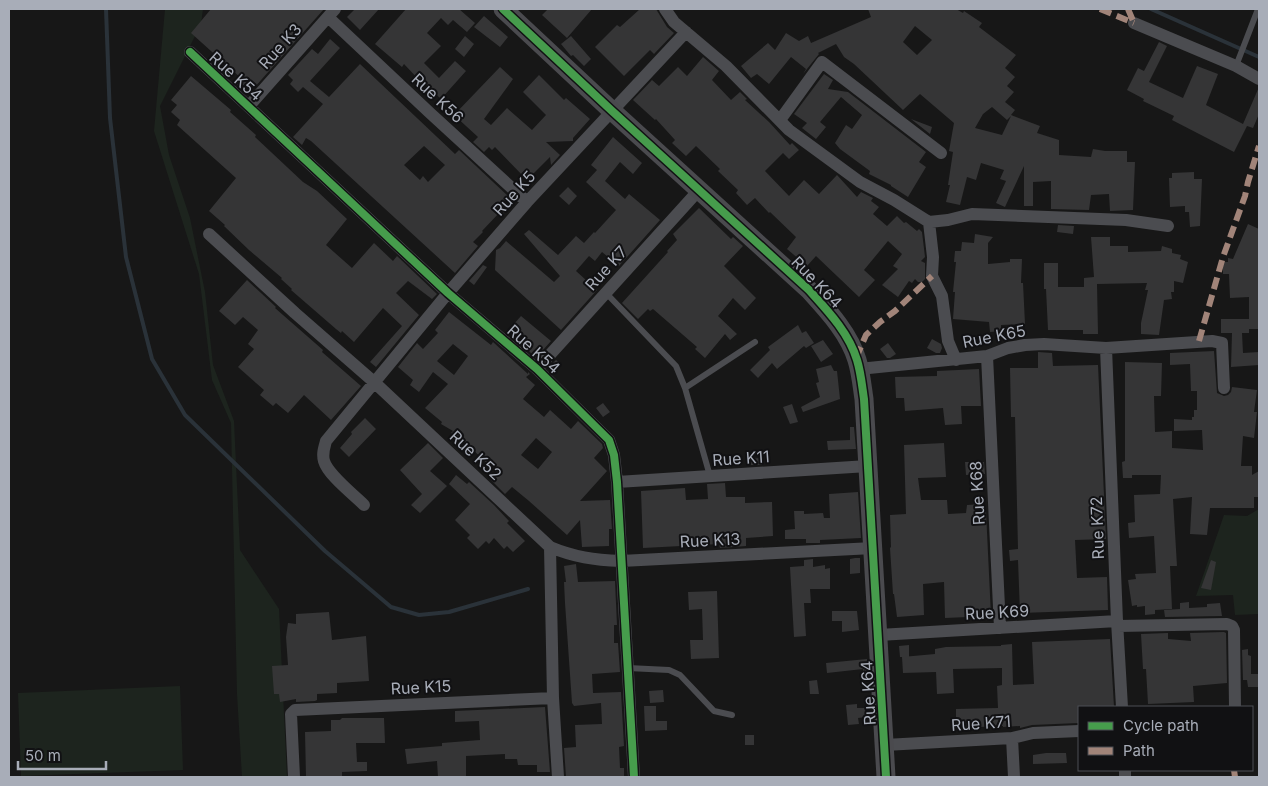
<svg xmlns="http://www.w3.org/2000/svg" width="1268" height="786" viewBox="0 0 1268 786" font-family="Inter,sans-serif">
	<style>
		.green { fill: #1d241e }
		.lines { fill: none; stroke-linecap: round; stroke-linejoin: round }
		.stream { stroke: #2a3239; stroke-width: 4 }
		.building { fill: #353536; fill-rule: evenodd }
		.lane { stroke: #4b4c50; stroke-width: 6 }
		.street { stroke: #4b4c50; stroke-width: 12 }
		.secondary { stroke: #4a4a4e; stroke-width: 19 }
		.quiet { stroke: #a18479; stroke-width: 6; stroke-dasharray: 12 6; stroke-linecap: butt }
		.cycleway-casing { stroke: #111113; stroke-width: 11 }
		.cycleway { stroke: #469c4c; stroke-width: 8 }
		.labels { text-anchor: middle; stroke-width: 4; stroke-linejoin: round; paint-order: stroke }
		.street-label { font-size: 16px; fill: #a8adb8; stroke: #111113 }
	</style>
	<rect width="100%" height="100%" fill="#171717"/>
	<path class="green" d="M165,9H203L201,24L160,106L169,155L190,218L205,292L213,365L234,421L240,550L279,609L287,777H242L237,694L231,423L212,380L199,274L154,131Z
		M1259,509V614L1235,615L1233,595L1196,596L1224,515L1247,516Z
		M180,686L183,770L21,776L18,693Z"/>
	<g class="lines">
		<path class="stream" d="M106,9L110,118L126,257L152,359L185,415L325,551L391,607L419,615L449,612L528,589
			M1151,9L1259,57"/>
	</g>
	<path class="building" d="M211,9H324L254,88L248,84L243,90L237,84L242,79L191,33Z
		M355,9H379L360,30L347,17Z
		M406,9H459L475,23L467,32L453,20L448,25L441,18L427,33L441,46L424,63L439,78L455,61L466,71L441,99L423,82L422,83L404,64L402,67L375,44Z
		M548,9H592L567,38L542,15Z
		M640,9H656L667,27L674,33L654,54L650,50L624,76L595,47L617,25L620,27Z
		M868,9H956L963,13L964,11L982,23L979,27L1016,55L1005,68L1015,77L1007,86L1014,92L1005,102L1015,110L1011,115L1040,126L1037,133L1059,140V155L1091,157L1093,149L1105,151H1127V162H1135L1133,210L1110,211L1109,194L1091,195L1089,210L1051,209V181L1033,182V206H1024V166L1005,207L996,203L1006,181L1000,179L1004,170L981,163L976,180L967,177L960,205L946,202L950,185H948L953,152L949,151L954,123L920,94L903,110L854,64L844,57L836,44L818,53L819,54L803,74L806,69L791,57L769,84L757,74L751,78L741,66L768,43L775,50L786,33L799,41L808,36L811,43L871,17ZM915,26L932,40L917,55L903,42ZM992,107L1007,120L1011,116L1002,135L975,128L983,114Z
		M484,16L508,37L500,47L474,27Z
		M465,36L474,44L464,57L455,49Z
		M571,36L591,59L584,66L573,55L571,56L561,44Z
		M330,39L340,48L310,81L329,97L360,64L455,154L459,150L509,197L504,203L509,208L502,215L500,212L482,231L483,232L473,242L478,246L455,273L311,141L306,138L302,145L293,137L323,104L303,87L298,92L290,84L293,80L288,75L312,49L318,54ZM424,146L445,165L428,182L423,176L420,180L404,165Z
		M1159,42L1167,46L1149,82L1183,98L1197,66L1218,74L1206,105L1243,124L1259,87V114L1253,128L1247,126L1234,152L1172,120L1174,116L1143,101L1144,99L1127,90L1138,68L1144,71Z
		M703,57L719,71L712,80L731,100L740,92L747,99L745,100L769,122L790,145L792,143L799,150L789,159L783,153L765,171L789,196L804,180L819,194L837,175L857,197L861,192L873,198L871,201L879,207L873,214L887,226L897,216L904,223L906,222L917,231L919,229L922,232L925,257L921,261L925,263V279L922,282H918L915,279L912,283L909,281L898,297L882,285L898,269L893,266L902,254L888,241L864,270L875,280L859,297L816,256L807,266L787,249L796,237L770,212L769,213L755,198L747,205L736,193L738,190L718,171L720,169L696,146L686,156L672,143L675,140L656,119L655,120L633,100L652,80L659,86L678,67L687,76Z
		M500,67L513,79L484,119L491,125L507,108L532,130L546,115L523,92L539,75L564,100L566,98L590,119L573,138V141L546,142L560,155L551,165L550,157L527,180L495,147L492,150L489,147L484,152L473,142L478,137L454,115Z
		M824,74L833,80L828,89L848,92L926,152L919,162L926,167L908,197L891,186V185L869,174L870,171L840,149L835,143L846,125L852,129L862,115L841,97L820,122L826,127L816,139L802,128L807,123L794,114Z
		M191,76L231,110L230,112L256,135L255,137L303,182L317,191L347,219L326,245L352,268L374,243L393,261L397,256L437,294L432,299L408,281L396,293L419,315L376,367L370,362L402,326L383,308L354,342L342,331L341,333L336,329L291,290L292,289L281,279L282,278L249,250L224,226L225,225L209,211L236,178L177,125L180,120L171,112L177,105L171,100Z
		M911,119L932,127L930,134Z
		M613,137L642,163L633,174L620,162L605,181L625,199L629,194L660,220L619,266L602,252L595,261L589,256L576,271L597,290L561,330L495,270L496,250L500,248L506,241L554,282L560,276L524,234L529,230L558,255L576,236L584,243L594,232L595,233L616,210L586,182L597,170L591,165Z
		M1194,172V179H1202L1200,226L1190,227L1189,212H1185V206L1170,207L1169,178H1172V173Z
		M568,187L577,196L569,205L559,196Z
		M699,208L731,239L733,237L743,246L724,266L756,298L745,310L733,298L718,316L737,334L730,340L725,334L705,358L695,349L697,347L653,309L650,311L648,309L638,319L622,303L668,252L667,251L677,240L673,234Z
		M1248,224L1259,229V329H1249V333H1242L1243,353L1259,352V365L1231,367L1232,333H1221V319H1249V297L1230,298L1229,274H1223V262H1228V258L1233,259Z
		M1058,225L1074,226L1073,234L1057,232Z
		M975,234L993,237L988,243V264L1010,262V259H1022L1021,283H1023L1025,324L1001,325V331L990,332L989,322L953,319L955,292H953L956,262H954L955,251H961L962,242L974,243Z
		M1091,237H1110V246H1128V252L1161,251L1162,246L1172,249V253L1181,255L1180,259L1188,262L1183,283L1174,281V292H1171L1172,299L1164,300L1159,335L1141,334V323L1148,290H1145L1147,283L1097,284L1098,334H1083V330H1048L1046,289H1044V263H1058V287H1084V278L1094,277Z
		M483,265L487,267L474,285L469,281Z
		M247,280L276,307L275,308L323,350L322,352L361,386L331,420L304,395L288,413L276,403L273,406L260,395L264,390L238,367L254,349L248,344L258,330L243,317L235,325L219,311Z
		M449,312L491,345L493,342L528,374V372L530,374L526,377L535,385L523,399L544,417L550,410L571,429L578,421L602,444L603,448L594,458L607,471L580,501L610,500L612,529H609V546L582,547L580,520L567,535L529,501L512,487L505,494L491,480L497,473L467,444L451,433L453,431L441,424L442,422L425,408L448,384L433,372L419,392L410,385L413,380L398,367L417,343L423,349L438,333L435,330ZM453,344L468,356L454,375L437,361ZM536,438L552,452L538,469L521,455Z
		M521,316L551,341L536,358L526,348L525,341L527,338L513,325Z
		M798,325L802,333L806,331L814,343L806,348L804,346L777,369L772,363L758,378L750,370L770,350L768,347Z
		M932,339L941,344L942,348L940,353H936L927,348Z
		M823,340L833,354L821,362L811,346Z
		M888,343L896,354L890,358H887L880,349Z
		M1214,351L1217,393L1224,396L1228,395L1231,392L1232,387L1257,390L1254,412H1257L1254,438L1243,436L1241,466H1252V475L1259,471V497H1254V508H1210L1207,535L1190,534L1192,497L1173,499L1177,566H1170L1172,609L1155,610V614L1145,615V606L1137,607V605L1132,606L1128,580L1136,579L1135,574L1156,573L1154,536L1129,538L1128,523L1135,522L1134,495L1160,494L1161,475H1132V478H1123L1122,462L1125,461V362L1162,363L1161,396H1154L1155,432L1172,431V448L1203,450L1202,430L1174,431V419L1192,420V417H1194V410H1197V391H1191L1190,364L1170,365V353Z
		M1038,352L1052,353L1053,366L1098,365L1106,539L1075,540L1077,578L1107,577L1108,610L1020,613L1018,560L1010,561L1009,550L1018,549L1015,417H1011L1010,368H1038Z
		M556,360L561,364L555,371L550,366Z
		M831,365L834,371H837L840,399L803,412L801,407L820,397L816,383L819,382L816,369Z
		M979,369L981,406H961L962,424L945,425L943,408L905,411L904,398H896L895,377L937,376V371Z
		M603,403L610,412L603,417L596,408Z
		M792,404L798,422L790,424L783,407Z
		M365,418L376,429L349,457L340,448L352,434L351,432Z
		M850,427H854L856,449L828,450L827,441L850,440Z
		M428,443L443,458L430,471L447,486L420,513L411,505L422,494L400,470Z
		M944,443L946,477L918,478L921,500H947L948,514L966,513L967,505L983,504V511H986L991,616L945,618L944,582L923,584L924,615L897,617L894,594H893L890,548L891,547L890,515L906,514L904,445Z
		M761,458L762,465H749L748,459Z
		M965,462H984L985,474L966,475Z
		M456,475L467,484L469,482L494,505L509,521L507,523L525,541L513,552L507,546L504,549L494,538L489,544L486,541L478,549L467,538L470,535L455,520L470,504L449,484Z
		M725,483L726,497H745V503L772,502L773,536L746,538V546L720,548L719,544L643,548L641,491L685,488L686,500L708,499L707,484Z
		M858,492L861,538L820,540V543H806V539H785V530L795,529L794,511H804V514L823,513L824,518H830L829,494Z
		M855,558H860V573L850,574V559Z
		M813,559V567L825,565V569L830,568V589H810L811,603H804L806,636L794,637L790,567L804,566V560Z
		M1211,560L1216,562L1211,590L1201,588Z
		M576,564L578,582L615,581L617,625H614V643H618L620,672L592,674L593,693L621,692L624,746L619,747L620,768H624V777H566L564,748L576,747L575,725L602,724L601,703L574,706L572,703L565,603L564,582H566L564,566Z
		M717,591L719,658L691,659L690,640H703L702,609L689,610L688,592Z
		M1189,602V608L1207,607V604L1220,603L1222,616L1165,617L1164,610L1180,609V603Z
		M832,611H857L859,630L842,632V621H832Z
		M329,612L332,640L366,636L369,681L337,683V693L317,694V700L315,701L296,702V699L280,702L279,694H274L272,666L288,665L286,637L288,623L296,624V614Z
		M1224,632L1226,633L1227,683L1193,686L1194,702L1148,704L1146,669H1143L1141,634L1168,633V639L1191,641L1190,633Z
		M1110,639L1114,707H1079V723L1032,725L1020,728V726L1003,727V726L956,728V709L998,708L997,686L1002,685V668L953,669L954,693L937,694L936,672L903,673L902,657L935,654V649L946,647L1001,646V645L1012,644L1013,685L1034,684L1032,642Z
		M909,645V657H900L899,646Z
		M1248,649V655L1251,656V674H1259V687H1248L1247,680H1243L1242,650Z
		M867,659L869,681H863V669L827,673L826,663Z
		M817,680L819,694H810L809,681Z
		M663,690L664,702L650,703L649,691Z
		M857,704V708H865L866,717L858,718L859,724L848,725L846,705Z
		M644,706H656V721H667V730L645,731Z
		M545,707L550,772H537V765H518L517,759H505V754L466,756V777H438L437,761L407,764L405,749L442,746V743L480,740L479,721L455,722V711Z
		M342,718H384L385,743H356L357,762H367V771L342,772V777H306L305,732L331,731V720H340Z
		M745,735H754V745H745Z
		M1046,753H1066L1067,763L1033,764V755Z"/>
	<g class="lines">
		<path class="lane" d="M1236,66L1258,9
			M606,293L676,366L685,388L710,476
			M685,388L755,342
			M628,668L669,670L680,675L714,711L732,715"/>
		<path class="street" d="M665,9L674,22L726,66L789,130L860,182L894,200L929,222L948,220L972,214L1126,220L1168,226
			M328,17L430,113L527,202
			M1134,23L1236,66L1259,79
			M190,52L448,293L537,369L609,440L614,455L617,482L634,777
			M249,106L335,9
			M780,120L822,62L941,153
			M929,222L933,257L932,276L942,296L948,341L956,360
			M209,234L295,313L374,382L550,547C574,557 594,560 621,561L873,548
			M1106,348L1117,621L1122,707
			M987,356L1000,628
			M537,369L699,190
			M859,369L987,356L1008,348L1025,345L1044,344L1106,348L1212,341L1222,343L1224,388
			M617,482L868,466
			M364,505C353,494 328,475 324,461C322,454 324,448 326,441L448,293L527,202L686,32
			M550,547L553,698L558,777
			M1118,626L1227,624L1232,626L1234,630L1235,707
			M879,635L1117,621
			M1012,738L1014,777
			M885,745L1012,738L1033,733L1079,731
			M1125,770V777
			M294,777L291,714L295,710L553,698"/>
		<path class="secondary" d="M503,9L611,110L809,290C828,311 849,333 857,360C861,373 862,386 864,399L886,777"/>
		<path class="quiet" d="M1100,9L1134,23
			M1128,9L1134,23
			M1199,341L1223,257L1245,196L1248,182L1259,146
			M856,358L866,335L880,322L895,311L932,276
			M1234,770L1235,777"/>
		<defs>
			<path id="cycleway" d="M503,9L611,110L809,290C828,311 849,333 857,360C861,373 862,386 864,399L886,777
				M190,52L448,293L537,369L609,440L614,455L617,482L634,777"/>
		</defs>
		<use href="#cycleway" class="cycleway-casing"/>
		<use href="#cycleway" class="cycleway"/>
	</g>
	<g class="labels">
		<g class="street-label">
			<text transform="translate(280 46) rotate(-48)" y="6">Rue K3</text>
			<text transform="translate(236 76) rotate(42)" y="6">Rue K54</text>
			<text transform="translate(438 98) rotate(43)" y="6">Rue K56</text>
			<text transform="translate(514 193) rotate(-48)" y="6">Rue K5</text>
			<text transform="translate(606 268) rotate(-48)" y="6">Rue K7</text>
			<text transform="translate(817 282) rotate(46)" y="6">Rue K64</text>
			<text transform="translate(994 336) rotate(-11)" y="6">Rue K65</text>
			<text transform="translate(534 349) rotate(42)" y="6">Rue K54</text>
			<text transform="translate(476 455) rotate(43)" y="6">Rue K52</text>
			<text transform="translate(741 458) rotate(-4)" y="6">Rue K11</text>
			<text transform="translate(977 493) rotate(-93)" y="6">Rue K68</text>
			<text transform="translate(1097 528) rotate(-92)" y="6">Rue K72</text>
			<text transform="translate(710 540) rotate(-3)" y="6">Rue K13</text>
			<text transform="translate(997 612) rotate(-3)" y="6">Rue K69</text>
			<text transform="translate(421 687) rotate(-3)" y="6">Rue K15</text>
			<text transform="translate(868 693) rotate(-93)" y="6">Rue K64</text>
			<text transform="translate(981 723) rotate(-4)" y="6">Rue K71</text>
		</g>
	</g>
	<rect width="1268" height="786" fill="none" stroke="#a8adb8" stroke-width="20"/>
	<rect x="1078" y="706" width="175" height="65" fill="#111113" stroke="#4d4f55"/>
	<rect x="1088" y="722" width="25" height="8" fill="#469c4c" stroke="#4d4f55"/>
	<text x="1123" y="731" font-size="15" fill="#a8adb8">Cycle path</text>
	<rect x="1088" y="747" width="25" height="8" fill="#a18479" stroke="#4d4f55"/>
	<text x="1123" y="756" font-size="15" fill="#a8adb8">Path</text>
	<path d="M18 761v8h88v-8" fill="none" stroke="#a8adb8" stroke-width="2.5"/>
	<text x="25" y="761" font-size="15" fill="#a8adb8" stroke="#111113" stroke-width="4" paint-order="stroke">50 m</text>
</svg>
